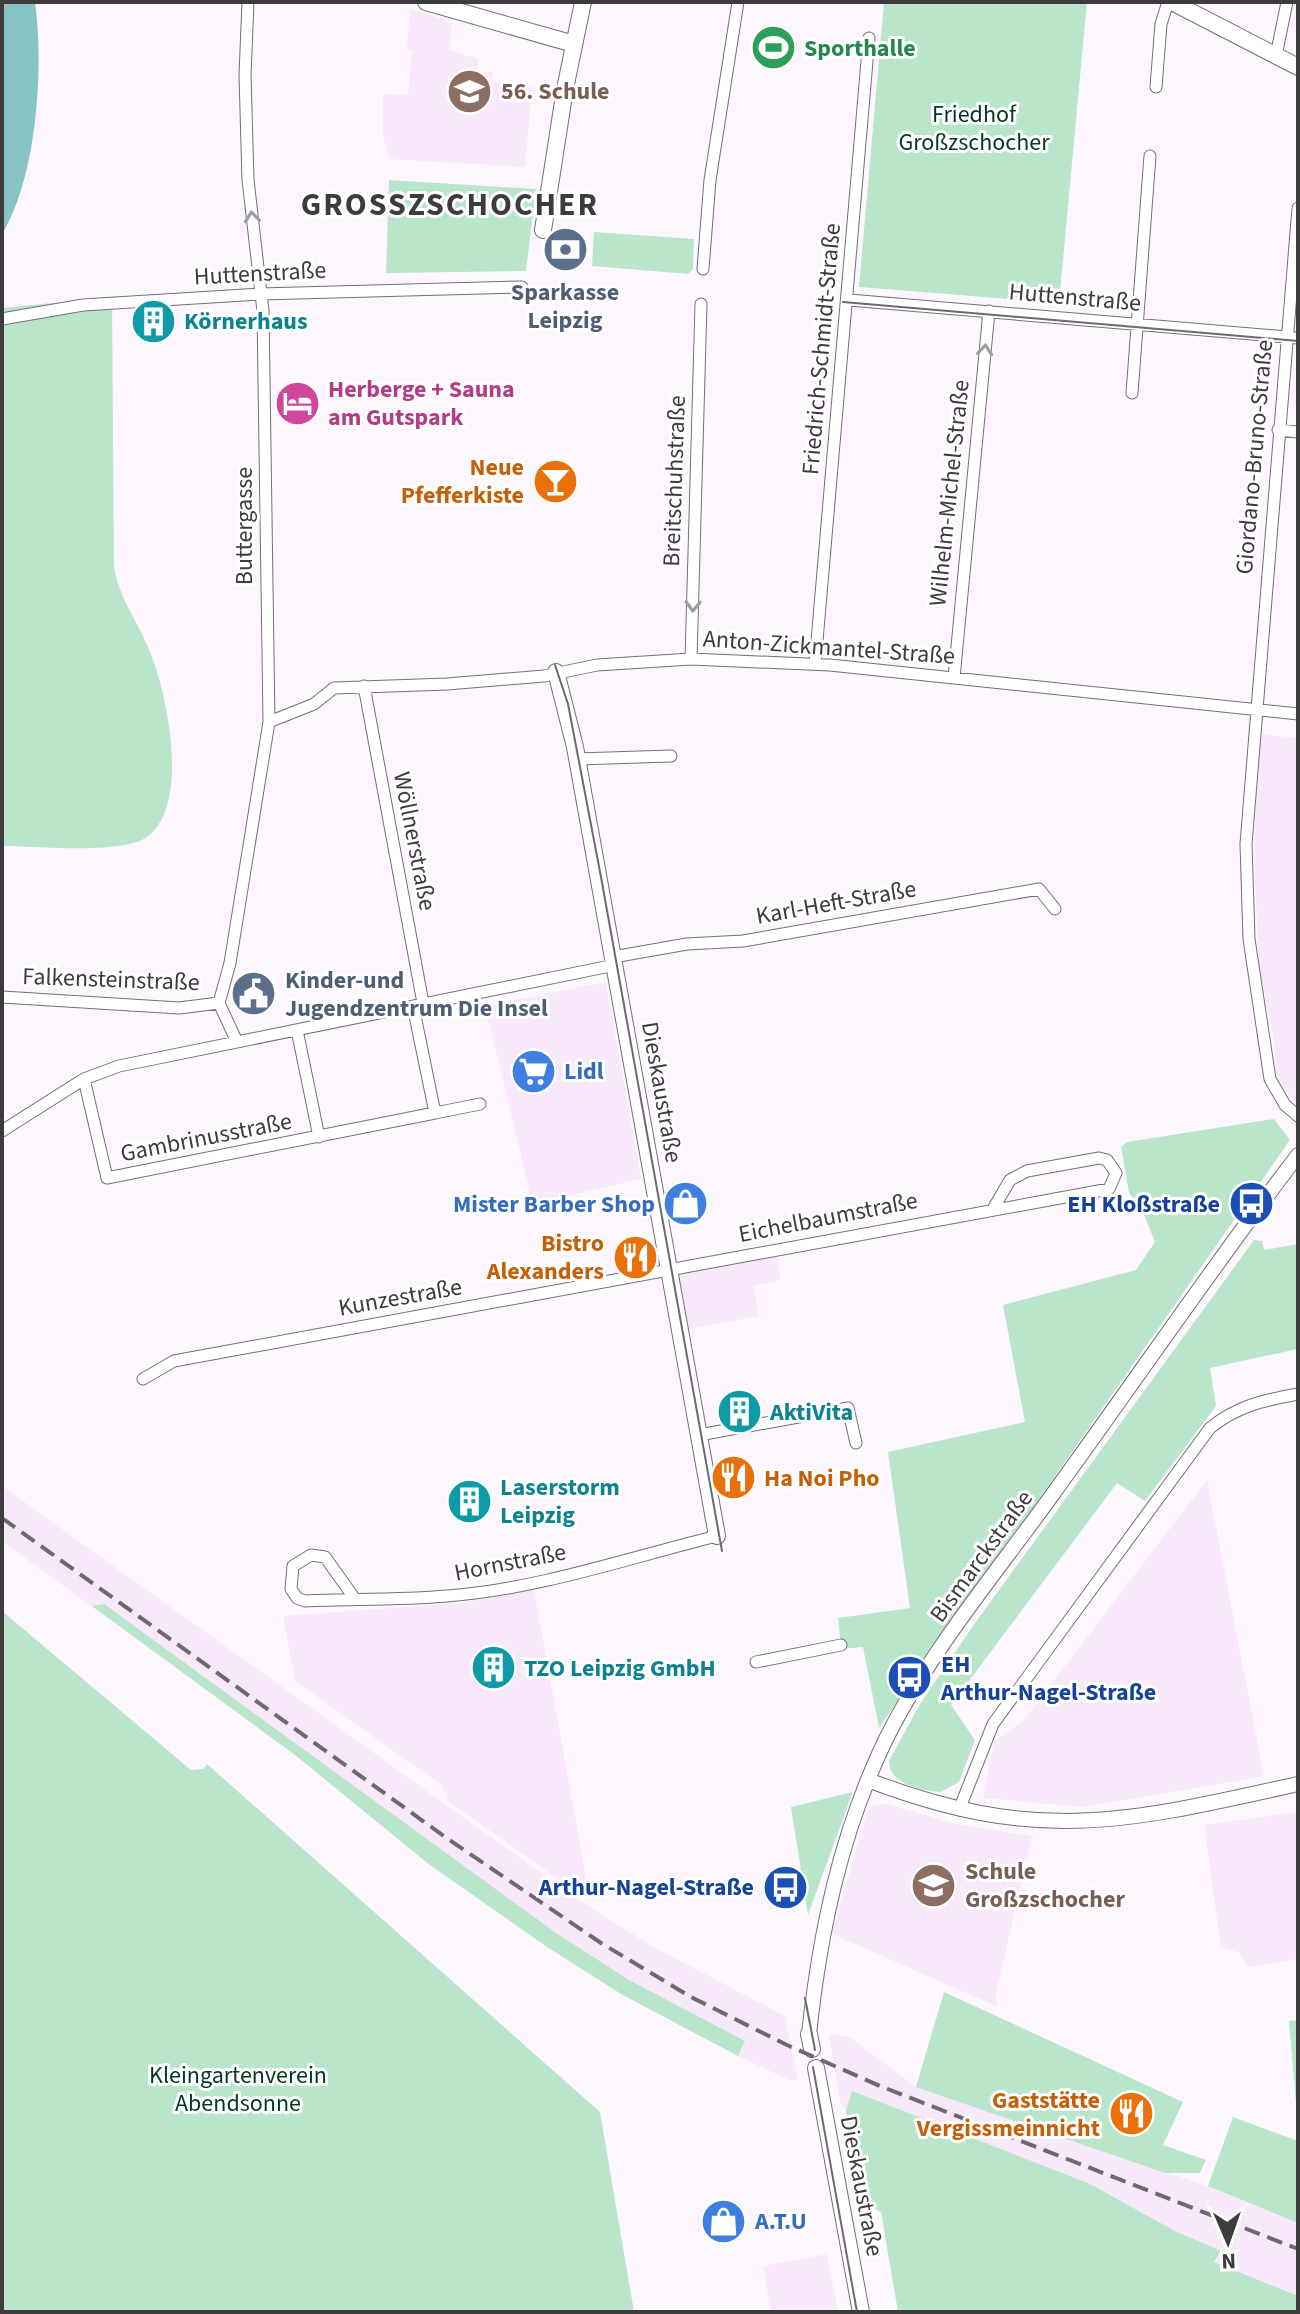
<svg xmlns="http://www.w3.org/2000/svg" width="1300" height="2314" viewBox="0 0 1300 2314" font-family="'Source Sans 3',sans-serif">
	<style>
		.built { fill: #f7e8fa }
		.green { fill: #b9e6ca }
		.water { fill: #88c3c4 }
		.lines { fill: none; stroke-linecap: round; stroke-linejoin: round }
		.minor-casing { stroke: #766e77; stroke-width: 13 }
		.tertiary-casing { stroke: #766e77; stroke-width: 16 }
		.secondary-casing { stroke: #766e77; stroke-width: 18 }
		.minor { stroke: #fff; stroke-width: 11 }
		.tertiary { stroke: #fff; stroke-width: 14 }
		.secondary { stroke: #fff; stroke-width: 16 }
		.tram { stroke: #6e696f; stroke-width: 2 }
		.rail { stroke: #6e696f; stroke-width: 4; stroke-dasharray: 16 8; stroke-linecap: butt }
		.oneway { stroke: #9e9d9f }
		.labels { text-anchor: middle; stroke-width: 6; stroke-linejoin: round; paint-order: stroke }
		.leisure-label { font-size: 24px; font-weight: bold; fill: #27864d; stroke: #fff; text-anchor: start }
		.education-label { font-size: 24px; font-weight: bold; fill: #785e54; stroke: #fff; text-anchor: start }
		.park-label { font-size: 24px; fill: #003920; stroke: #fff }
		.street-label { font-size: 24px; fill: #3e3b3f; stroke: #fff }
		.service-label { font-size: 24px; font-weight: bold; fill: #4e5e75; stroke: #fff }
		.culture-label { font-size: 24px; font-weight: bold; fill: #0d838f; stroke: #fff; text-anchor: start }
		.hotel-label { font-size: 24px; font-weight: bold; fill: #b23c85; stroke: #fff; text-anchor: start }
		.food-label { font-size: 24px; font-weight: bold; fill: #c56008; stroke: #fff; text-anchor: end }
		.shop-label { font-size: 24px; font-weight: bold; fill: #366cbe; stroke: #fff; text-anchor: start }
		.transit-label { font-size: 24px; font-weight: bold; fill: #164399; stroke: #fff; text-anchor: end }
		.district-label { font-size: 32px; font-weight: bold; letter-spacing: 2px; fill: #3e3b3f; stroke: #fff }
	</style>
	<rect width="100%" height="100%" fill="#fef6ff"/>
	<path class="built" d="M410,9L452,22L450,50L478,59L477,71L493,72L492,81L532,87L525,167L389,159L383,137V94L408,95L412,51L407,48Z
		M1258,734L1298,738V1103L1278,1084L1273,1035L1259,965L1254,864Z
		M606,982L641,1179L533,1204L485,1006Z
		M775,1250L781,1280L754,1286L759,1316L687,1329L676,1268Z
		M1207,1480L1264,1776L1084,1807L983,1798L994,1741L1023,1721Z
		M2,1486L579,1900L650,1945L785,2016L798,2080L791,2081L738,2056L621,1994L430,1865L295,1755L2,1541Z
		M534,1590L586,1877L577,1892L447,1801L443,1786L295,1681L283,1616L459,1603Z
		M887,1804L952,1823L1032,1836L995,1998L998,2007L832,1934L867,1812L873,1805Z
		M1298,1812V1959L1248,1967L1238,1952L1221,1947L1204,1825Z
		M833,2034L849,2037L916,2087L1208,2186L1298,2223V2296L1213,2262L1039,2181L846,2111L840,2101L829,2036Z
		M827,2254L838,2312H771L763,2266Z"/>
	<path class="green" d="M884,2H1087L1059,303L859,287Z
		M389,180L536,189L526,271L386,273Z
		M594,232L694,239L693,269L688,274L592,266Z
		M112,297L114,568C122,606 140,623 152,657C168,699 190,806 147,837C123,855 34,846 2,846V308Z
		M1274,1119L1290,1140L879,1728L863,1647L841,1649L838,1618L910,1608L888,1452L1025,1422L1003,1305L1136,1270L1155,1242L1143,1212L1129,1193L1121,1147L1127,1142Z
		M1254,1240L1262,1241L1264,1250L1298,1244V1349L1210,1368L1216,1406L1145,1501L1117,1483L951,1705L975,1740L959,1782L941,1792C921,1791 889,1784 889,1761L920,1704L975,1623Z
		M104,1604L556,1933L629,1980L745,2041L738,2056L621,1994L547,1947L430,1865L295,1755L92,1606Z
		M2,1611L191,1770L203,1769L207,1764L600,2112L634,2312H2Z
		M853,1792L848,1805L808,1915L791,1807Z
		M944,1992L1183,2102L1163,2145L1206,2160L1200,2173H1165L916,2087Z
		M1298,2020V2126L1289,2021Z
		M852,2091L1090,2184L1175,2231L1221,2251L1214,2262L1298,2296V2312H898L881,2212L875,2209L862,2210L846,2111Z
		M1233,2117L1298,2141V2223L1208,2186Z"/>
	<path class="water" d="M2,2H35C44,68 37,176 2,234Z"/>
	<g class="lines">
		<defs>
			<path id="minor" d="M1276,56L1287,2
				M1156,87L1161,24L1168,2
				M1298,208L1246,844L1249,939L1270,1079L1285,1105L1298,1116
				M703,269L710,180L738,2
				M849,300L1298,338
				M2,319L83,305L260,294L522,287
				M1132,393L1150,156
				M1278,430L1298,432
				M691,659L701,304
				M815,664L869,38
				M954,678L989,311
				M364,686L423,1003
				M269,722L314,704L334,688L447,684L544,676L597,665L691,659L830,665L1298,714
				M577,759L671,756
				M613,957L687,944L743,941L1039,889L1055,909
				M2,997L179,1008L219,1003
				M297,1030L319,1137
				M237,1042L219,1003L230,963L269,722L263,311L248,180L245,75L248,2
				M84,1079L107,1178L435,1113L413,1006
				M435,1113L480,1104
				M2,1131L84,1079L119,1066L615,965
				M143,1379L174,1361L1109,1189L1116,1173L1107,1160L1099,1158L1027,1171L1010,1180L993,1209
				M699,1435L848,1408L856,1443
				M355,1599L325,1557L311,1555L293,1566L291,1589L297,1598L305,1601C352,1599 400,1600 447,1596C539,1589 628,1558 717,1536
				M756,1662L841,1645
				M959,1810L993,1724L1210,1428C1237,1406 1264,1400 1298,1394"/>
			<path id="tertiary" d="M868,1780C1038,1845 1127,1822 1298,1784
				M809,2034C820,1932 840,1836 884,1743C927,1655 993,1577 1050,1498C1133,1384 1212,1267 1298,1155"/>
			<path id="secondary" d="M426,2L574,44
				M1172,2L1298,67
				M543,230L565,89L583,2
				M556,672L575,747L717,1536
				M809,2034L812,2049
				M816,2068L861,2312"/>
		</defs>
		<use href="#minor" class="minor-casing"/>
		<use href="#tertiary" class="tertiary-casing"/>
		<use href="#secondary" class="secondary-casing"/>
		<use href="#minor" class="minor"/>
		<use href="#tertiary" class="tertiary"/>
		<use href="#secondary" class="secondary"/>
		<path class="tram" d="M843,302L1298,341
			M555,665L568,704L601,877L722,1551
			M805,1998L815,2050
			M813,2067L857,2312"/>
		<path class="rail" d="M2,1518L448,1839L601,1943L691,1997L787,2045L880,2086L1298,2249"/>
	</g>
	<defs><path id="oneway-chevron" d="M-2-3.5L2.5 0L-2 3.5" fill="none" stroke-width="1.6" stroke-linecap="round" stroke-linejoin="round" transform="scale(2)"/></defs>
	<g class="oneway">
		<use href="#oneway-chevron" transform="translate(252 217) rotate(-96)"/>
		<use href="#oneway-chevron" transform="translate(985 350) rotate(-84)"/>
		<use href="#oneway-chevron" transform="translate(693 606) rotate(92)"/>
	</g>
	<defs>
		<symbol id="stadium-disc" viewBox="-11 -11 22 22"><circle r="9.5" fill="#2e9e5b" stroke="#fff"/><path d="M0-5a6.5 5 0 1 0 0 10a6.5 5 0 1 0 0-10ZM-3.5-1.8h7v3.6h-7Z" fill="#fff"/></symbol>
		<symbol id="school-disc" viewBox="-11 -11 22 22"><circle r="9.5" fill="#8d6e63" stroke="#fff"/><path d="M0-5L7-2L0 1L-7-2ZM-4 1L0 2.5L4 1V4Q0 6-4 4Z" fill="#fff"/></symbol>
		<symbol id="bank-disc" viewBox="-11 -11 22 22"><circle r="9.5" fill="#5c6f8a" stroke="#fff"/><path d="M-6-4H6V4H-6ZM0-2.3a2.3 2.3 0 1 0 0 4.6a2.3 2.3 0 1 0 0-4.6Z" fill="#fff"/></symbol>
		<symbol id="building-disc" viewBox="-11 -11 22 22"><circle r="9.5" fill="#0f9aa8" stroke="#fff"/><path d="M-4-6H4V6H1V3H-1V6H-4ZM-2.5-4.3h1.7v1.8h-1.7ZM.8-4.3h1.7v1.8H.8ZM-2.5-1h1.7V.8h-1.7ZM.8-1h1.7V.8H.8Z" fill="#fff"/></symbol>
		<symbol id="hotel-disc" viewBox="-11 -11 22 22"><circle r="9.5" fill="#d1479c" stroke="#fff"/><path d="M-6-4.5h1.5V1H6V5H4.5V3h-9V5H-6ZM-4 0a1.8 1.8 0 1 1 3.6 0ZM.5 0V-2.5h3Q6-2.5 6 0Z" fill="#fff"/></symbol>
		<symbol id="bar-disc" viewBox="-11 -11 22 22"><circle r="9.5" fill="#e8710a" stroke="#fff"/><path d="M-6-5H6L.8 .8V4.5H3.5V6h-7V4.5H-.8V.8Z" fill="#fff"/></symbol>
		<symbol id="civic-disc" viewBox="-11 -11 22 22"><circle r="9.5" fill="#5c6f8a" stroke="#fff"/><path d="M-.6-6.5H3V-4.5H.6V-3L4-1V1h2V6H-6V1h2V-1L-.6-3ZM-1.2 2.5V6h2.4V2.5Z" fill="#fff"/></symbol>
		<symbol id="supermarket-disc" viewBox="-11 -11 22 22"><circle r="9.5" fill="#3f7fe0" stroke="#fff"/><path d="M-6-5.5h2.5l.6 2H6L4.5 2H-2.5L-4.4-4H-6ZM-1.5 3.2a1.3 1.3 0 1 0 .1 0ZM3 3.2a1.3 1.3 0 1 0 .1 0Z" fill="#fff"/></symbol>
		<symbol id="shop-disc" viewBox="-11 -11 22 22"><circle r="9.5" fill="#3f7fe0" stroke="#fff"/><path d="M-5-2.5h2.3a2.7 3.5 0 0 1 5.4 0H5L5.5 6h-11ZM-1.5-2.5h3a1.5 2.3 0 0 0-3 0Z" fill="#fff"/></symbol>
		<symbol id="bus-disc" viewBox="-11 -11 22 22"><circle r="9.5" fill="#1a4fb4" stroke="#fff"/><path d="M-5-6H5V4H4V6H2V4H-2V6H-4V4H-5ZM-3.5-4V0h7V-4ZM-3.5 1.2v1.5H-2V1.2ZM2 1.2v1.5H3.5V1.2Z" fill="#fff"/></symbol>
		<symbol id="restaurant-disc" viewBox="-11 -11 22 22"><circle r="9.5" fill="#e8710a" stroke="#fff"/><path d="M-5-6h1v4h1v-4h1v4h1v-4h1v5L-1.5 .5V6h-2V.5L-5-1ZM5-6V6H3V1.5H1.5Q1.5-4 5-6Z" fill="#fff"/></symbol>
	</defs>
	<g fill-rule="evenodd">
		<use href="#stadium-disc" x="748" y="22" width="51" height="51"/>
		<use href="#school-disc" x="444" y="66" width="51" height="51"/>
		<use href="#bank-disc" x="540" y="224" width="51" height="51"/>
		<use href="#building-disc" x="128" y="296" width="51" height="51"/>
		<use href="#hotel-disc" x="272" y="378" width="51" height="51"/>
		<use href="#bar-disc" x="530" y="456" width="51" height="51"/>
		<use href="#civic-disc" x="228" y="968" width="51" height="51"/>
		<use href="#supermarket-disc" x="508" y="1046" width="51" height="51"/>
		<use href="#shop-disc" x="660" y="1178" width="51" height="51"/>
		<use href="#bus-disc" x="1226" y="1178" width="51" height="51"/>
		<use href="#restaurant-disc" x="610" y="1232" width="51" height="51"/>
		<use href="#building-disc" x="714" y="1386" width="51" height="51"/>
		<use href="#restaurant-disc" x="708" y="1452" width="51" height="51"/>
		<use href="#building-disc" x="444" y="1476" width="51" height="51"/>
		<use href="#building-disc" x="468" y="1642" width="51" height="51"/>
		<use href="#bus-disc" x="884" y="1652" width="51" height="51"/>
		<use href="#school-disc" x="908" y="1860" width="51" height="51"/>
		<use href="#bus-disc" x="760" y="1862" width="51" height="51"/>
		<use href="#restaurant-disc" x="1106" y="2088" width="51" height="51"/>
		<use href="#shop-disc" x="698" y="2196" width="51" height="51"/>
	</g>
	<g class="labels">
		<g class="leisure-label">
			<text x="804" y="56">Sporthalle</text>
		</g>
		<g class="education-label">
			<text x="501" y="99">56. Schule</text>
			<text x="965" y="1879">Schule<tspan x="965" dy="28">Großzschocher</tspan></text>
		</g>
		<g class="park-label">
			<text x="974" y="122">Friedhof<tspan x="974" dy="28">Großzschocher</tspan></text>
			<text x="238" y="2083">Kleingartenverein<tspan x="238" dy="28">Abendsonne</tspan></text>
		</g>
		<g class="street-label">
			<text transform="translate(260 273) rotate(-3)" y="8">Huttenstraße</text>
			<text transform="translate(1075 297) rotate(5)" y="8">Huttenstraße</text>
			<text transform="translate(821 349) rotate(-85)" y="8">Friedrich-Schmidt-Straße</text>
			<text transform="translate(1254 457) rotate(-85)" y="8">Giordano-Bruno-Straße</text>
			<text transform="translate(674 481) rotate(-88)" y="8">Breitschuhstraße</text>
			<text transform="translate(949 493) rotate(-84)" y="8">Wilhelm-Michel-Straße</text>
			<text transform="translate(244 526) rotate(-90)" y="8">Buttergasse</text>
			<text transform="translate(829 647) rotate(4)" y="8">Anton-Zickmantel-Straße</text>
			<text transform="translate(415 841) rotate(79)" y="8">Wöllnerstraße</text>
			<text transform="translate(836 902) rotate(-10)" y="8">Karl-Heft-Straße</text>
			<text transform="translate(111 979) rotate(2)" y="8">Falkensteinstraße</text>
			<text transform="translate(662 1092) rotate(80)" y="8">Dieskaustraße</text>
			<text transform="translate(206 1137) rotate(-11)" y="8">Gambrinusstraße</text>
			<text transform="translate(828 1217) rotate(-11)" y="8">Eichelbaumstraße</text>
			<text transform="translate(400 1297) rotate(-10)" y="8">Kunzestraße</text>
			<text transform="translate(981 1556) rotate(-54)" y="8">Bismarckstraße</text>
			<text transform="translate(510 1562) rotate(-11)" y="8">Hornstraße</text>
			<text transform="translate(862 2186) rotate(79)" y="8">Dieskaustraße</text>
		</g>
		<g class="service-label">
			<text x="565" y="300">Sparkasse<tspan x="565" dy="28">Leipzig</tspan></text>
			<text x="285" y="988" text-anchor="start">Kinder-und<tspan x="285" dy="28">Jugendzentrum Die Insel</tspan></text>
		</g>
		<g class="culture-label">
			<text x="184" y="329">Körnerhaus</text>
			<text x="770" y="1420">AktiVita</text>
			<text x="500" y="1495">Laserstorm<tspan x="500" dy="28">Leipzig</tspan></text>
			<text x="524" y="1676">TZO Leipzig GmbH</text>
		</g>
		<g class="hotel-label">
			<text x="328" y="397">Herberge + Sauna<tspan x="328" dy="28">am Gutspark</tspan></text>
		</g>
		<g class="food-label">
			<text x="524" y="475">Neue<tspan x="524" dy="28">Pfefferkiste</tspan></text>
			<text x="604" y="1251">Bistro<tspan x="604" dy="28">Alexanders</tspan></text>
			<text x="764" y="1486" text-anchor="start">Ha Noi Pho</text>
			<text x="1100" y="2108">Gaststätte<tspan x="1100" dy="28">Vergissmeinnicht</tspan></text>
		</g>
		<g class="shop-label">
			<text x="564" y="1079">Lidl</text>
			<text x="655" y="1212" text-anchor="end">Mister Barber Shop</text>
			<text x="755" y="2229">A.T.U</text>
		</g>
		<g class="transit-label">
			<text x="1220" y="1212">EH Kloßstraße</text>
			<text x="941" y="1672" text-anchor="start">EH<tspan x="941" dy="28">Arthur-Nagel-Straße</tspan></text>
			<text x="754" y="1895">Arthur-Nagel-Straße</text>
		</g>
		<g class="district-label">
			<text x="450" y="215">GROSSZSCHOCHER</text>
		</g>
	</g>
	<rect width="1300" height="2314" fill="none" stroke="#3e3b3f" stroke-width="8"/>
	<g transform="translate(1228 2242) rotate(178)" stroke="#ffffff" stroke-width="6" paint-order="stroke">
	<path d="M0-6L14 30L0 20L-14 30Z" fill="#3e3b3f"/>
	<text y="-12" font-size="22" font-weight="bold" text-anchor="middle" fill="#3e3b3f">N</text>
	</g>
</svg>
